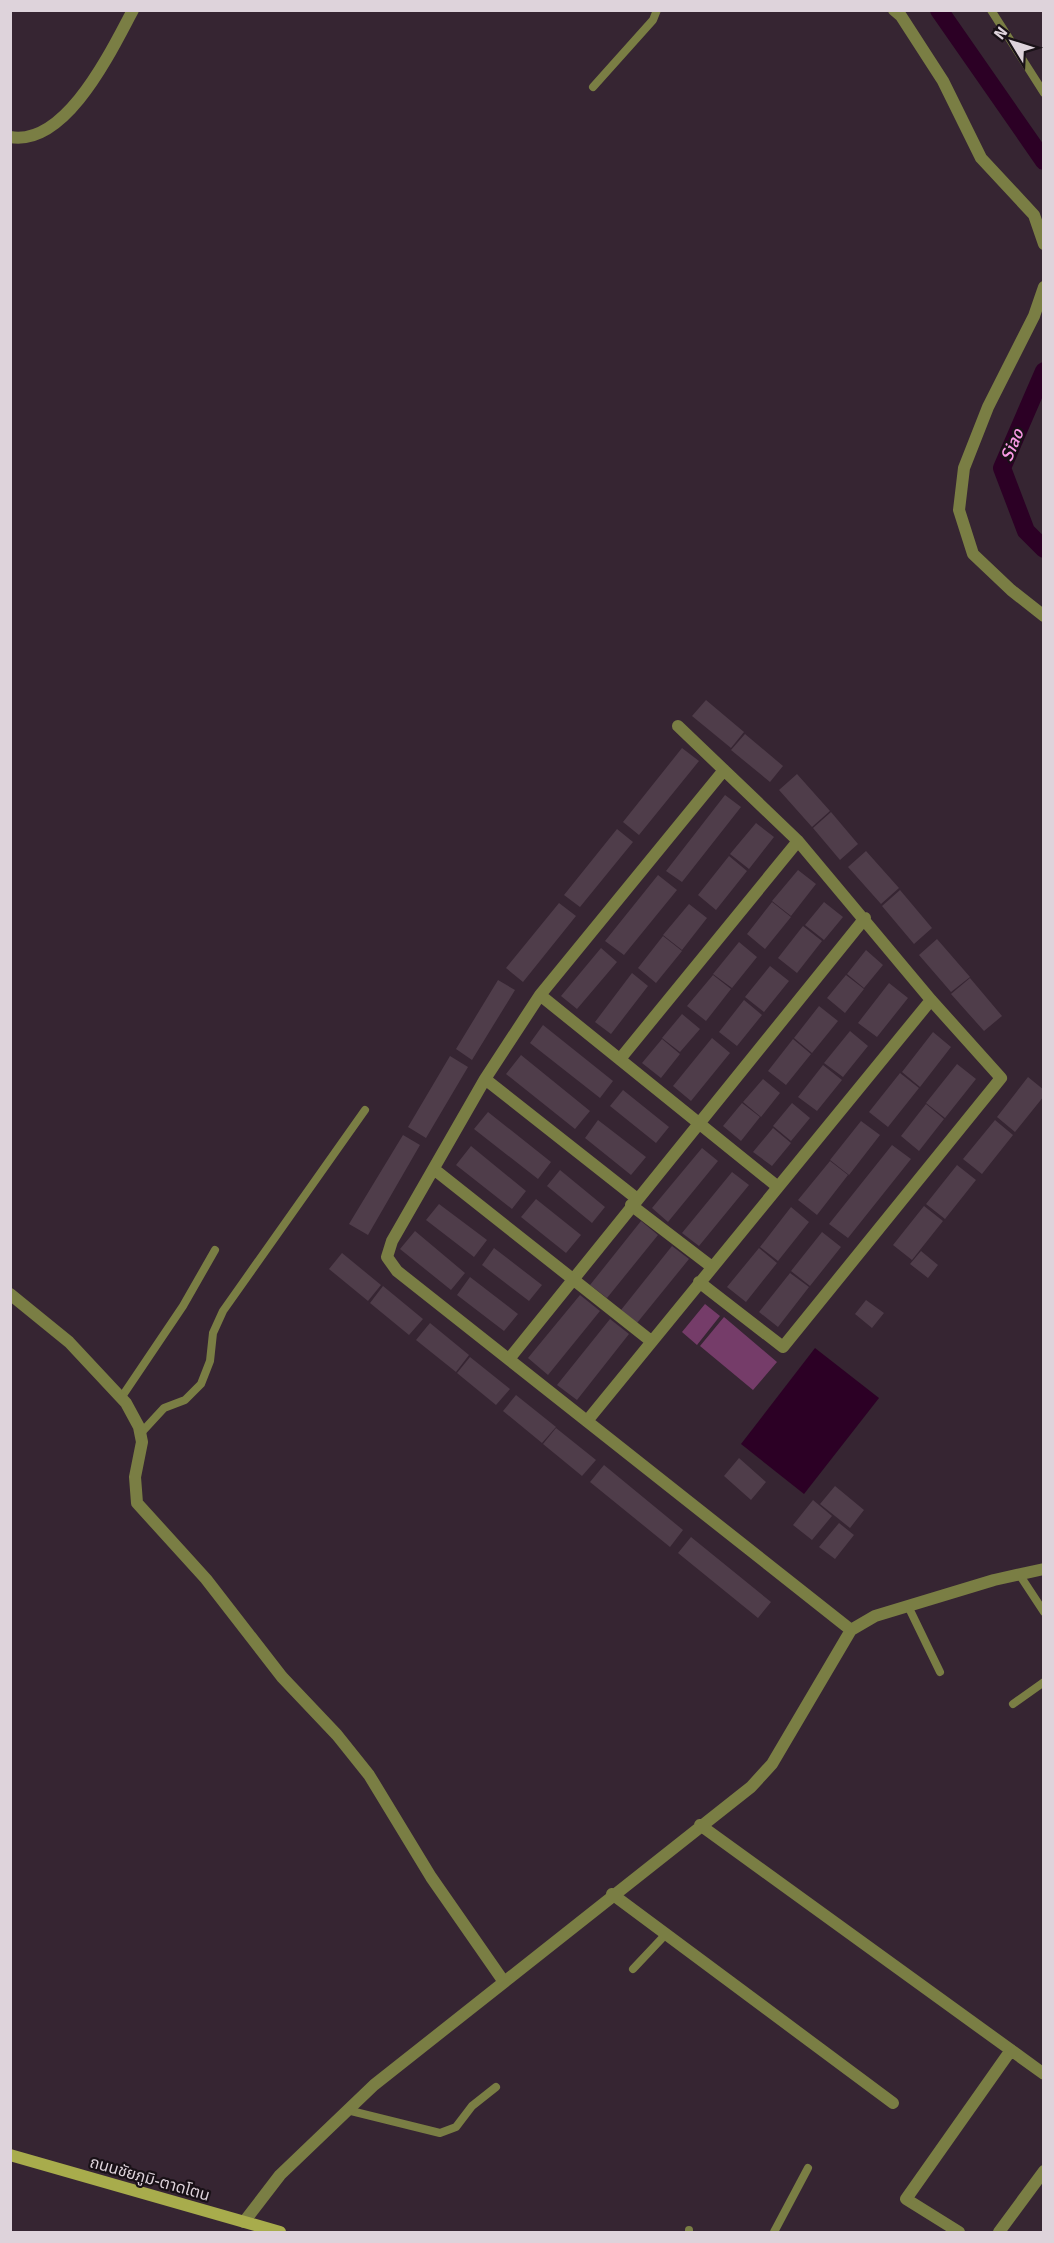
<svg xmlns="http://www.w3.org/2000/svg" width="1054" height="2243" viewBox="0 0 1054 2243" font-family="Signika,'Noto Sans Thai',sans-serif">
	<style>
		.green { fill: #753c69 }
		.water { fill: #2c0025 }
		.lines { fill: none; stroke-linecap: round; stroke-linejoin: round }
		.canal { stroke: #2c0025; stroke-width: 18 }
		.building { fill: #4f3d4a }
		.lane { stroke: #7a7e44; stroke-width: 8 }
		.street { stroke: #7a7e44; stroke-width: 12 }
		.secondary { stroke: #a8ac4c; stroke-width: 12 }
		.labels { text-anchor: middle; stroke-width: 4.5; stroke-linejoin: round; paint-order: stroke }
		.street-label { font-size: 16px; fill: #ded3db; stroke: #191117 }
		.water-label { font-size: 18px; font-style: italic; fill: #fa9ae5; stroke: #191117 }
	</style>
	<rect width="100%" height="100%" fill="#362532"/>
	<path class="green" d="M705,1304L720,1316L697,1345L682,1332Z
		M724,1317L777,1362L753,1390L700,1346Z"/>
	<path class="water" d="M815,1348L879,1398L804,1494L741,1444Z"/>
	<g class="lines">
		<path class="canal" d="M939,10L1044,161
			M1044,371L1002,468L1026,531L1044,549"/>
	</g>
	<path class="building" d="M706,700L744,732L731,748L692,716Z
		M745,734L783,766L770,782L731,750Z
		M682,748L699,761L639,835L623,822Z
		M797,774L830,811L812,827L779,790Z
		M725,795L741,807L682,882L666,871Z
		M831,812L858,844L840,860L813,828Z
		M756,823L774,837L749,869L730,854Z
		M617,829L633,842L580,907L564,895Z
		M866,851L899,888L881,904L848,867Z
		M729,856L747,871L716,910L698,895Z
		M798,870L816,884L791,916L772,901Z
		M658,875L677,890L624,955L605,941Z
		M900,890L932,928L914,944L882,906Z
		M772,902L791,917L765,949L747,934Z
		M824,902L843,917L824,940L805,925Z
		M559,903L576,916L523,982L506,968Z
		M689,904L707,918L682,950L663,935Z
		M803,926L822,941L797,973L778,958Z
		M663,936L682,951L656,983L638,968Z
		M937,939L970,977L951,992L919,955Z
		M739,942L757,957L732,988L713,974Z
		M601,948L617,962L577,1009L561,996Z
		M866,950L883,965L864,988L847,974Z
		M770,966L789,981L764,1012L745,997Z
		M632,973L648,986L611,1034L595,1022Z
		M713,975L731,989L706,1021L687,1006Z
		M846,975L864,989L845,1013L827,998Z
		M970,978L1002,1016L984,1031L951,994Z
		M498,980L515,990L472,1060L456,1049Z
		M889,983L908,998L877,1037L858,1023Z
		M744,1000L762,1015L737,1046L719,1032Z
		M819,1006L838,1021L812,1053L794,1038Z
		M682,1014L700,1029L680,1052L662,1038Z
		M543,1025L613,1081L600,1098L530,1043Z
		M850,1031L868,1046L843,1077L824,1063Z
		M933,1032L951,1047L920,1087L902,1072Z
		M712,1038L730,1053L691,1101L673,1086Z
		M662,1039L680,1054L661,1078L642,1063Z
		M793,1039L811,1054L786,1085L768,1071Z
		M521,1055L590,1111L575,1129L506,1074Z
		M450,1056L468,1067L426,1138L408,1127Z
		M957,1064L976,1079L945,1118L926,1103Z
		M823,1065L842,1080L817,1111L798,1097Z
		M900,1073L919,1088L888,1127L869,1112Z
		M1028,1077L1044,1090V1096L1015,1132L997,1117Z
		M763,1079L780,1093L761,1117L743,1102Z
		M623,1090L669,1127L656,1143L610,1106Z
		M742,1103L760,1117L741,1141L723,1126Z
		M792,1103L810,1118L791,1141L773,1126Z
		M926,1104L944,1119L919,1151L901,1136Z
		M488,1112L551,1162L538,1179L474,1129Z
		M598,1120L646,1157L631,1175L585,1138Z
		M995,1120L1013,1135L982,1174L963,1159Z
		M861,1121L880,1135L849,1175L830,1160Z
		M773,1128L791,1143L772,1166L753,1152Z
		M403,1135L420,1145L368,1235L349,1224Z
		M892,1145L911,1159L848,1238L829,1224Z
		M471,1146L526,1191L512,1209L456,1165Z
		M702,1148L718,1161L668,1222L652,1208Z
		M830,1161L848,1175L817,1215L798,1200Z
		M957,1165L976,1180L945,1219L926,1204Z
		M560,1170L605,1207L592,1223L547,1186Z
		M732,1172L749,1185L699,1246L682,1233Z
		M536,1199L581,1235L566,1253L521,1217Z
		M439,1204L487,1240L474,1257L426,1220Z
		M924,1206L943,1221L912,1260L893,1245Z
		M791,1207L809,1222L778,1261L760,1247Z
		M641,1221L658,1235L607,1298L590,1285Z
		M415,1231L465,1273L451,1290L400,1249Z
		M822,1232L841,1247L810,1286L791,1271Z
		M672,1246L689,1259L637,1323L621,1310Z
		M494,1248L542,1285L529,1301L482,1265Z
		M759,1248L777,1263L746,1302L727,1287Z
		M921,1251L938,1265L928,1278L910,1264Z
		M342,1253L381,1285L368,1301L329,1269Z
		M790,1273L809,1287L778,1327L759,1312Z
		M470,1277L518,1314L504,1331L457,1295Z
		M383,1286L423,1319L409,1335L370,1303Z
		M580,1295L600,1311L548,1375L528,1358Z
		M866,1300L884,1313L872,1328L855,1314Z
		M610,1319L629,1334L577,1400L557,1385Z
		M430,1323L469,1355L456,1372L416,1340Z
		M470,1357L510,1389L496,1405L457,1373Z
		M516,1395L556,1427L542,1443L503,1411Z
		M556,1428L596,1460L582,1476L543,1444Z
		M739,1458L766,1482L751,1500L724,1476Z
		M604,1465L683,1530L670,1547L590,1482Z
		M835,1486L864,1510L850,1528L820,1504Z
		M813,1500L832,1516L812,1540L793,1525Z
		M839,1523L854,1535L835,1559L819,1547Z
		M691,1537L771,1602L758,1618L678,1553Z"/>
	<g class="lines">
		<path class="lane" d="M991,10L1044,93
			M593,87L653,20L657,10
			M121,1398L183,1306L215,1250
			M140,1434L164,1408L185,1400L201,1384L210,1361L213,1333L223,1311L365,1110
			M1019,1574L1044,1612
			M908,1606L940,1672
			M1013,1704L1044,1682
			M633,1969L666,1934
			M347,2110L440,2133L456,2127L472,2106L496,2087
			M689,2232V2230
			M774,2232L808,2168"/>
		<path class="street" d="M894,10L901,16L943,81L981,158L1034,215L1044,244
			M10,137C66,147 111,51 133,10
			M1044,287L1034,316L988,407L964,468L959,510L973,554L1011,590L1044,616
			M678,726L798,841L931,1000L1001,1078L783,1347L699,1282
			M724,770L540,995L485,1079L392,1241L387,1257L397,1271L851,1630
			M540,995L778,1187
			M620,1059L798,841
			M485,1079L636,1198
			M435,1170L651,1341
			M631,1205L712,1267
			M10,1294L69,1342L126,1403L139,1427L142,1442L135,1477L137,1503L206,1579L282,1677L337,1735L369,1775L431,1877L504,1982
			M509,1359L865,918
			M587,1421L931,1000
			M700,1825L1044,2074
			M612,1894L893,2103
			M244,2222L280,2175L374,2085L751,1787L772,1764L851,1630L875,1616L994,1580L1044,1569
			M959,2232L906,2199L1011,2050
			M999,2232L1044,2171"/>
		<path class="secondary" d="M10,2155L280,2232"/>
	</g>
	<g class="labels">
		<g class="street-label">
			<text transform="translate(150 2178) rotate(16)" y="6">ถนนชัยภูมิ-ตาดโตน</text>
		</g>
		<g class="water-label">
			<text transform="translate(1012 445) rotate(-67)" y="6">Siao</text>
		</g>
	</g>
	<rect width="1054" height="2243" fill="none" stroke="#ded3db" stroke-width="24"/>
	<g transform="translate(1012 42) rotate(308)" stroke="#191117" stroke-width="4.5" paint-order="stroke">
	<path d="M0-4.5L10 22L0 15L-10 22Z" fill="#ded3db"/>
	<text y="-9" font-size="16" font-weight="bold" text-anchor="middle" fill="#ded3db">N</text>
	</g>
</svg>
